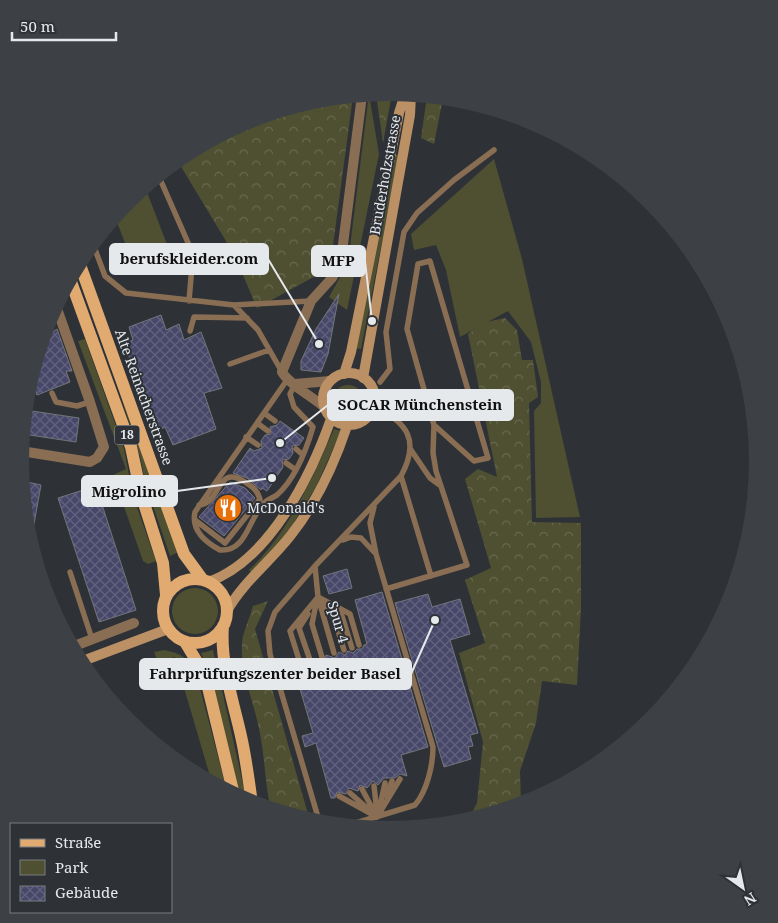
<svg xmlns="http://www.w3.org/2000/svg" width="778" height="923" viewBox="0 0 778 923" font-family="'Noto Serif',serif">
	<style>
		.green { fill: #4e5031 }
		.forest { fill: url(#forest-crowns) }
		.building { fill: url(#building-cross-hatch); stroke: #74747b }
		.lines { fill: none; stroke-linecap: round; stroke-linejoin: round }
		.service { stroke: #896e53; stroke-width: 5.5 }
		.minor { stroke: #896e53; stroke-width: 10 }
		.secondary { stroke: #ba9064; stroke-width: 10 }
		.primary { stroke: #e0aa70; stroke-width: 12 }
		.labels { text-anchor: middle; stroke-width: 4; stroke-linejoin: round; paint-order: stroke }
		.shield { fill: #2e3237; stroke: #afb2b6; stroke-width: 1 }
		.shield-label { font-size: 12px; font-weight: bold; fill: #e6e9ec }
		.street-label { font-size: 14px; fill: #e6e9ec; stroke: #2e3237 }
		.poi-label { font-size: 14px; fill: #e6e9ec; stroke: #2e3237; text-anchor: start }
		.leader { fill: none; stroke: #e6e9ec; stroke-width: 2 }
		.callout-dot { fill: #e6e9ec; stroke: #2e3237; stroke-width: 2 }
		.callout { fill: #e6e9ec; stroke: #e6e9ec; stroke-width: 2 }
		.callout-label { font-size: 15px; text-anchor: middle; font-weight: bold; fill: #111 }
	</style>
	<defs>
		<pattern id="forest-crowns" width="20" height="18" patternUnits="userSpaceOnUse" patternTransform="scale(1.25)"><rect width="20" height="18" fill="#4e5031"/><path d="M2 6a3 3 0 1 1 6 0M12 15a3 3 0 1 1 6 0" fill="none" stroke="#68694f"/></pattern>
		<pattern id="building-cross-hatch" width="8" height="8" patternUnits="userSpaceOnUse" patternTransform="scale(1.25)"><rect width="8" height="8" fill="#474769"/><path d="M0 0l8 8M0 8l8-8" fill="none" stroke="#62627f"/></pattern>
	</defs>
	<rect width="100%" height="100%" fill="#2e3237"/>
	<path class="green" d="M369,94L379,154L347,310L329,297L348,263Z
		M395,155H399L361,349L356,348Z
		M494,159L522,259L580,517L536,518L534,411L541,403V382L531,342L508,311L460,337L446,270L436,245L414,250L411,234Z
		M145,187L173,260L137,274L115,217L128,200Z
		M85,339L124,449L133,496L156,561L148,564L143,561L113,475L126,469L78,341Z
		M117,384L179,552L170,556L145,482L140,456Z
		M333 400a15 15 0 1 1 30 0a15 15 0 1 1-30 0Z
		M334,429L341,431L316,487L290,529L252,574L249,570C289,532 312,479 334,429Z
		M172 611a23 23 0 1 1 46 0a23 23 0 1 1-46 0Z
		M165,650C184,655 185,656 196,673L227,791L212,783L175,657L158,662L154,652Z
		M213,650L247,802L239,798L211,679L201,653Z"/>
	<path class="forest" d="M392,93L383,143L376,94Z
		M353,96L330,268L257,308L235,256L177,160L248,120L317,100Z
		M427,96L443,98L434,144L421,138Z
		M505,318L517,330L522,360H533L538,397L529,403L532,522L581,523V608L577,685L542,681L536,723L520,771L521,805L467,822L477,803L483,742L459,653L485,643L465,580L491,568L465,479L478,469L497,477L468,334L482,323Z
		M268,601L255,629L310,821L271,810C265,785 265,759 260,734C255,703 237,667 243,636C246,626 250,616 253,606Z"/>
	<path class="building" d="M339,294L328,354L321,372L301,370V361L316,329Z
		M161,315L166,330L179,324L184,340L201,332L222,388L204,393L216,429L173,445L165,427L157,431L124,343L133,340L129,327Z
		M47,323L51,333L57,329L72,371H66L70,382L37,395L30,378Z
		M25,410L79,418L76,442L23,434Z
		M280,421L304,438L299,445L292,446L293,453L289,459L282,460L283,467L267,491L262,488L261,490L247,478L233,473L250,448L254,451L262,448L261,441L265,435L271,434L270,427L277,425Z
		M22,481L41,485L31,541L27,533Z
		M230,482L245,488L255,498L224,536L199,517Z
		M96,486L136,610L99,622L58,498Z
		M347,569L352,588L329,594L323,576Z
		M382,592L428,747L401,755L407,776L400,774L395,778H384L378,785L373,781L367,788L360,785L358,791L349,788L346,794L337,792L335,798H331L316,743L305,747L302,736L313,733L293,665L301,668L304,662L311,665L314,659L323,662L326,655L335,658L339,652L345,655L348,651L353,653L357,649H362L364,645L367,644L355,600Z
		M428,594L432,607L460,599L470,634L450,640L478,733L470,735L473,746L468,747L471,759L444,767L395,603Z"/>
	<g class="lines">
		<path class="service" d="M160,179L193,254L189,301
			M93,244L105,276L126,293L234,305L311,301
			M234,305L258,330L282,372
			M190,331L194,317L247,318
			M230,364L269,350
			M287,380L195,512C191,530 205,542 220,550C247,552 248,519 264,503C268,499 273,498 277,495C296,478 306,451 313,427L294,407L290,394L295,384
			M380,382L390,369L386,332L404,232L417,213L454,180L494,150
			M52,393L56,402L77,406L90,402
			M264,413L275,421
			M257,423L268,431
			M246,437L258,445
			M296,449L303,455
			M411,450L430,478L441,486
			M286,463L296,470
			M401,476L431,576
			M195,520L225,543L260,499C257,490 253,487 245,482C216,463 222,503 199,505
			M343,540L351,537L361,538L374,552
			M315,566L318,597L334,653
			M70,572L92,639
			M386,589L467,565L436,471L433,453L434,425L407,329L418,264L430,261L488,458L474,461L434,425
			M318,597L350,614L359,645
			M317,599L312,624L322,657
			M320,601L334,618L344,650
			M329,606L342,616L352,648
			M308,614L299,628L310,660
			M300,663L290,631L318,597
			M374,786L377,812
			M362,789L377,817
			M350,793L368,809
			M339,796L377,817
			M386,796L392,781
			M379,810L385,783
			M377,817L400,779
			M320,824L270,654L268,631L275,612L315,566L401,476C420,441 408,422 374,407
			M346,826L415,805C427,791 433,765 433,747L376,554L370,523L374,507"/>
		<path class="minor" d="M295,384L330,381
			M323,406C311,396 289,384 282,372L311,301L332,278L341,260L362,95
			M21,451L90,462L97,458L104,447L90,402L56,306
			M72,647L134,623"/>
		<path class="secondary" d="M323 399a26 26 0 1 1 52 0a26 26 0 1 1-52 0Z
			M344,374L351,352L399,113L405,94
			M363,378L410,115L411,95
			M208,582C269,561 311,476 331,419
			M227,611C243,582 271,561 291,535C317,502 334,465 347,426
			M80,662L168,629"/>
		<path class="primary" d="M79,262L184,554L203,580
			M70,279L131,447L141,494L163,563L166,595
			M163 611a32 32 0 1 1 64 0a32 32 0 1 1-64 0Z
			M223,626C220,663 233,700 241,736C246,758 249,781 252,804
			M185,642L205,675L234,795"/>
	</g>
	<defs>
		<symbol id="restaurant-disc" viewBox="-11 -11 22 22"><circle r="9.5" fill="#e8710a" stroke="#2e3237"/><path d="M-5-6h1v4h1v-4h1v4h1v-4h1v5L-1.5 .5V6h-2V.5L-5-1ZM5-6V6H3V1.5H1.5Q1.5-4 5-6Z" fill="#fff"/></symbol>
	</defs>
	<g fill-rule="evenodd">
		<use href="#restaurant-disc" x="212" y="492" width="32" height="32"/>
	</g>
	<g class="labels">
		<rect class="shield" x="114.5" y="425.5" width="25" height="19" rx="4"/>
		<g class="shield-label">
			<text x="127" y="439">18</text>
		</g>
		<g class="street-label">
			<text transform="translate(385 175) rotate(-80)" y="5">Bruderholzstrasse</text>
			<text transform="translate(144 397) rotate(70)" y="5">Alte Reinacherstrasse</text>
			<text transform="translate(338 622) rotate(74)" y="5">Spur 4</text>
		</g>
		<g class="poi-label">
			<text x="247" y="513">McDonald's</text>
		</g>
	</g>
	<path d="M0 0H778V923H0ZM29 461a360 360 0 1 1 720 0a360 360 0 1 1-720 0Z" fill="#3d4145" fill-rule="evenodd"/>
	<path class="leader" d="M319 344L268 259M372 321L365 261M280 443L328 405M272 478L177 491M435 620L411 674"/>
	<g class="callout-dot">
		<circle cx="319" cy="344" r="5"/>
		<circle cx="372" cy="321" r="5"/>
		<circle cx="280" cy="443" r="5"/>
		<circle cx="272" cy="478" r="5"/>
		<circle cx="435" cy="620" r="5"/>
	</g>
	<g class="callout">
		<rect x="110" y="244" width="158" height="30" rx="5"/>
		<rect x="312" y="246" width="53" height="30" rx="5"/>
		<rect x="328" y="390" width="185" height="30" rx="5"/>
		<rect x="82" y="476" width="95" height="30" rx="5"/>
		<rect x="140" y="659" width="271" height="30" rx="5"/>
	</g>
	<g class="callout-label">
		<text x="189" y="264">berufskleider.com</text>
		<text x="338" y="266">MFP</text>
		<text x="420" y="410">SOCAR Münchenstein</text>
		<text x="129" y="497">Migrolino</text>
		<text x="275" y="679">Fahrprüfungszenter beider Basel</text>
	</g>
	<rect x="10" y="823" width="162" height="90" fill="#2e3237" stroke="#787b7f"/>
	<rect x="20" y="839" width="25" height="8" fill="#e0aa70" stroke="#787b7f"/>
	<text x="55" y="848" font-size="15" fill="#e6e9ec">Straße</text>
	<rect x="20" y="860" width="25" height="15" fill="#4e5031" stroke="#787b7f"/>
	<text x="55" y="873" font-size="15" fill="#e6e9ec">Park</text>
	<rect x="20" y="886" width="25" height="15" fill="url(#building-cross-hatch)" stroke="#787b7f"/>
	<text x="55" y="898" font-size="15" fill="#e6e9ec">Gebäude</text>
	<g transform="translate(743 888) rotate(147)" stroke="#2e3237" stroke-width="4" paint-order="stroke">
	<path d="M0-4L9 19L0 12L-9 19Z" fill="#e6e9ec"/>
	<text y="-8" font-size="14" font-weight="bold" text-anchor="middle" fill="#e6e9ec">N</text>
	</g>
	<path d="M12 32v8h104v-8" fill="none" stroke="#e6e9ec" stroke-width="2.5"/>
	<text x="20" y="32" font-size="15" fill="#e6e9ec" stroke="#2e3237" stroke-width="4" paint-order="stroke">50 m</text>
</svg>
